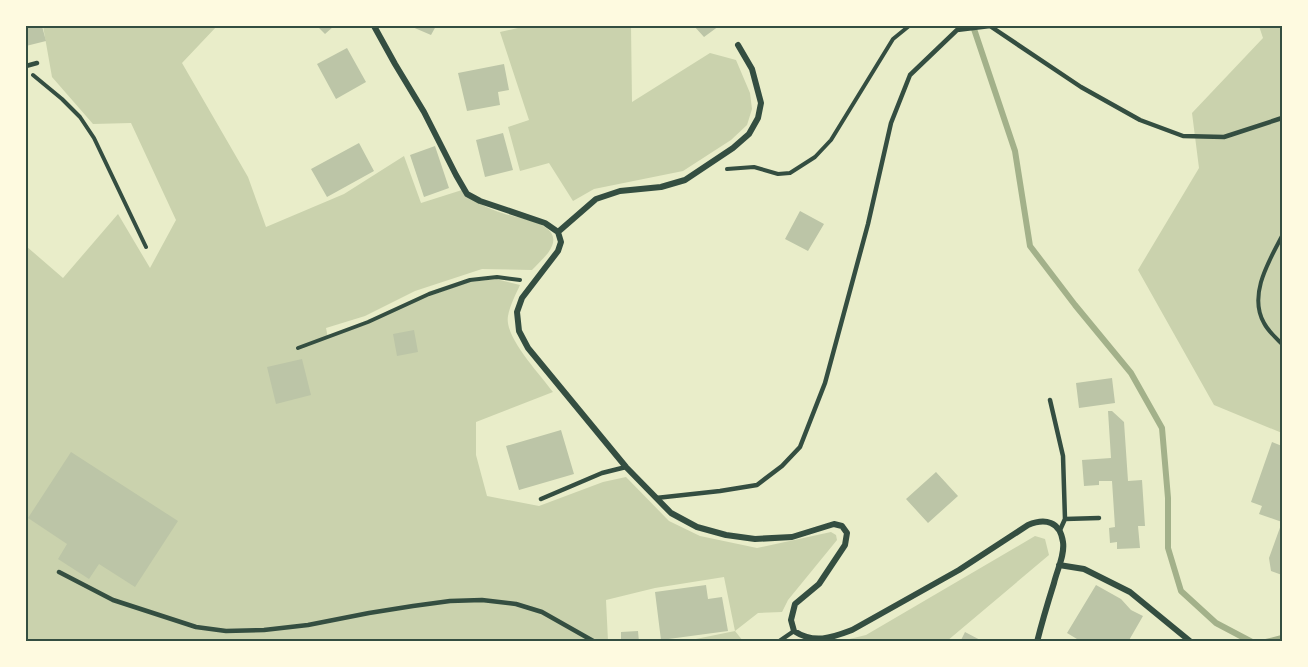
<svg xmlns="http://www.w3.org/2000/svg" width="1308" height="667" viewBox="0 0 1308 667" font-family="Inter,sans-serif">
	<style>
		.green { fill: #cad2ad }
		.lines { fill: none; stroke-linecap: round; stroke-linejoin: round }
		.stream { stroke: #a3b18a; stroke-width: 6 }
		.building { fill: #bcc5a7 }
		.path { stroke: #344e41; stroke-width: 4 }
		.service { stroke: #344e41; stroke-width: 4.5 }
		.minor { stroke: #344e41; stroke-width: 6 }
		.neatline { fill: none; stroke: #344e41; stroke-width: 2 }
	</style>
	<rect width="100%" height="100%" fill="#e9edc9"/>
	<path class="green" d="M43,26H217L182,63L248,177L266,227L344,194L404,156L421,203L462,190C474,201 486,208 502,213C518,219 570,223 548,253C543,259 537,265 532,270L482,269L415,291L365,316L326,328L328,338L367,324L407,304L469,282L496,279L520,285C516,294 510,305 508,316C504,337 540,374 553,392L476,422V455L487,496L539,506L603,482L626,477L669,521L700,536L757,548L831,532L836,535L837,540L788,600L782,612L758,613L735,631L743,641H686L735,631L724,577L655,588L606,600L608,641H26V246L63,278L118,214L150,268L176,220L131,123L93,124L52,77Z
		M527,26H631L632,102L710,53L736,60L750,93L752,109L747,125L731,140L683,171L594,189L573,201L549,163L520,171L508,127L529,120L500,32Z
		M1259,26H1282V433L1214,405L1138,270L1199,168L1192,113L1263,38Z
		M1035,536L1045,539L1049,555L947,641H841L866,635Z"/>
	<g class="lines">
		<path class="stream" d="M973,26L1015,151L1030,246L1075,305L1131,373L1162,428L1168,498V548L1181,591L1216,623L1252,642
			M1266,642L1282,638"/>
	</g>
	<path class="building" d="M26,26H42L46,41L26,46Z
		M317,26H334L325,34Z
		M410,26H436L431,35Z
		M694,26H719L704,37Z
		M347,48L366,82L336,99L317,64Z
		M504,64L509,90L498,92L500,105L467,111L458,73Z
		M503,133L513,170L485,177L476,140Z
		M359,143L374,171L327,197L311,169Z
		M435,146L449,188L424,197L410,155Z
		M800,211L824,224L808,251L785,239Z
		M414,330L418,352L397,356L393,334Z
		M302,359L311,395L276,404L267,367Z
		M1112,378L1115,403L1079,408L1076,383Z
		M1108,411H1112L1124,422L1128,481L1142,480L1145,526H1138L1140,548L1117,549V542L1110,543L1109,528L1115,527L1112,481H1099V485L1084,486L1082,460L1111,458Z
		M561,430L574,474L519,490L506,446Z
		M1272,442L1282,446V575L1271,571L1269,558L1282,522L1259,514L1262,506L1251,502Z
		M71,452L178,521L135,587L99,564L89,579L58,559L67,544L28,518Z
		M936,472L958,496L928,523L906,499Z
		M706,585L708,599L722,597L728,631L661,640L655,592Z
		M1096,585L1121,599L1131,610L1143,616L1128,642H1082L1067,633Z
		M638,631L639,642H621V632Z
		M965,632L984,642H960Z"/>
	<g class="lines">
		<path class="path" d="M33,75L62,99L80,117L94,138L146,247
			M727,169L754,167L778,174L790,173L815,157L831,140L893,39L909,26
			M1282,236C1269,261 1248,295 1264,323C1268,331 1276,338 1282,344
			M298,348L368,322L429,294L470,280L497,277L520,280"/>
		<path class="service" d="M26,66L37,63
			M1050,400L1063,456L1065,519L1060,530
			M656,498L720,491L757,485L782,466L800,447L825,383L868,224L891,123L910,75L957,30L990,26L1081,87L1140,120L1183,136L1224,137L1282,118
			M541,499L602,473L626,467
			M1065,519L1099,518
			M59,572L113,600L196,627L226,631L264,630L308,625L369,613L413,606L450,601L482,600L516,604L542,612L595,642
			M778,642L794,631"/>
		<path class="minor" d="M374,26L395,64L424,112L456,175L467,194L480,201L545,223L558,232L561,242L558,251L522,298L517,312L519,331L528,348L626,467L671,513L697,527L726,535L755,539L792,537L834,524L842,526L847,533L845,545L819,584L795,604L791,620L794,631C814,644 831,638 852,630L959,570L1028,525C1045,518 1060,521 1063,542C1065,555 1057,570 1054,583C1048,602 1042,622 1037,642
			M558,232L596,199L620,191L661,187L685,180L733,148L749,134L758,118L761,103L752,69L738,45
			M1059,565L1084,569L1130,592L1191,642"/>
	</g>
	<rect width="1308" height="667" fill="none" stroke="#fefae0" stroke-width="54"/>
	<rect x="27" y="27" width="1254" height="613" class="neatline"/>
</svg>
